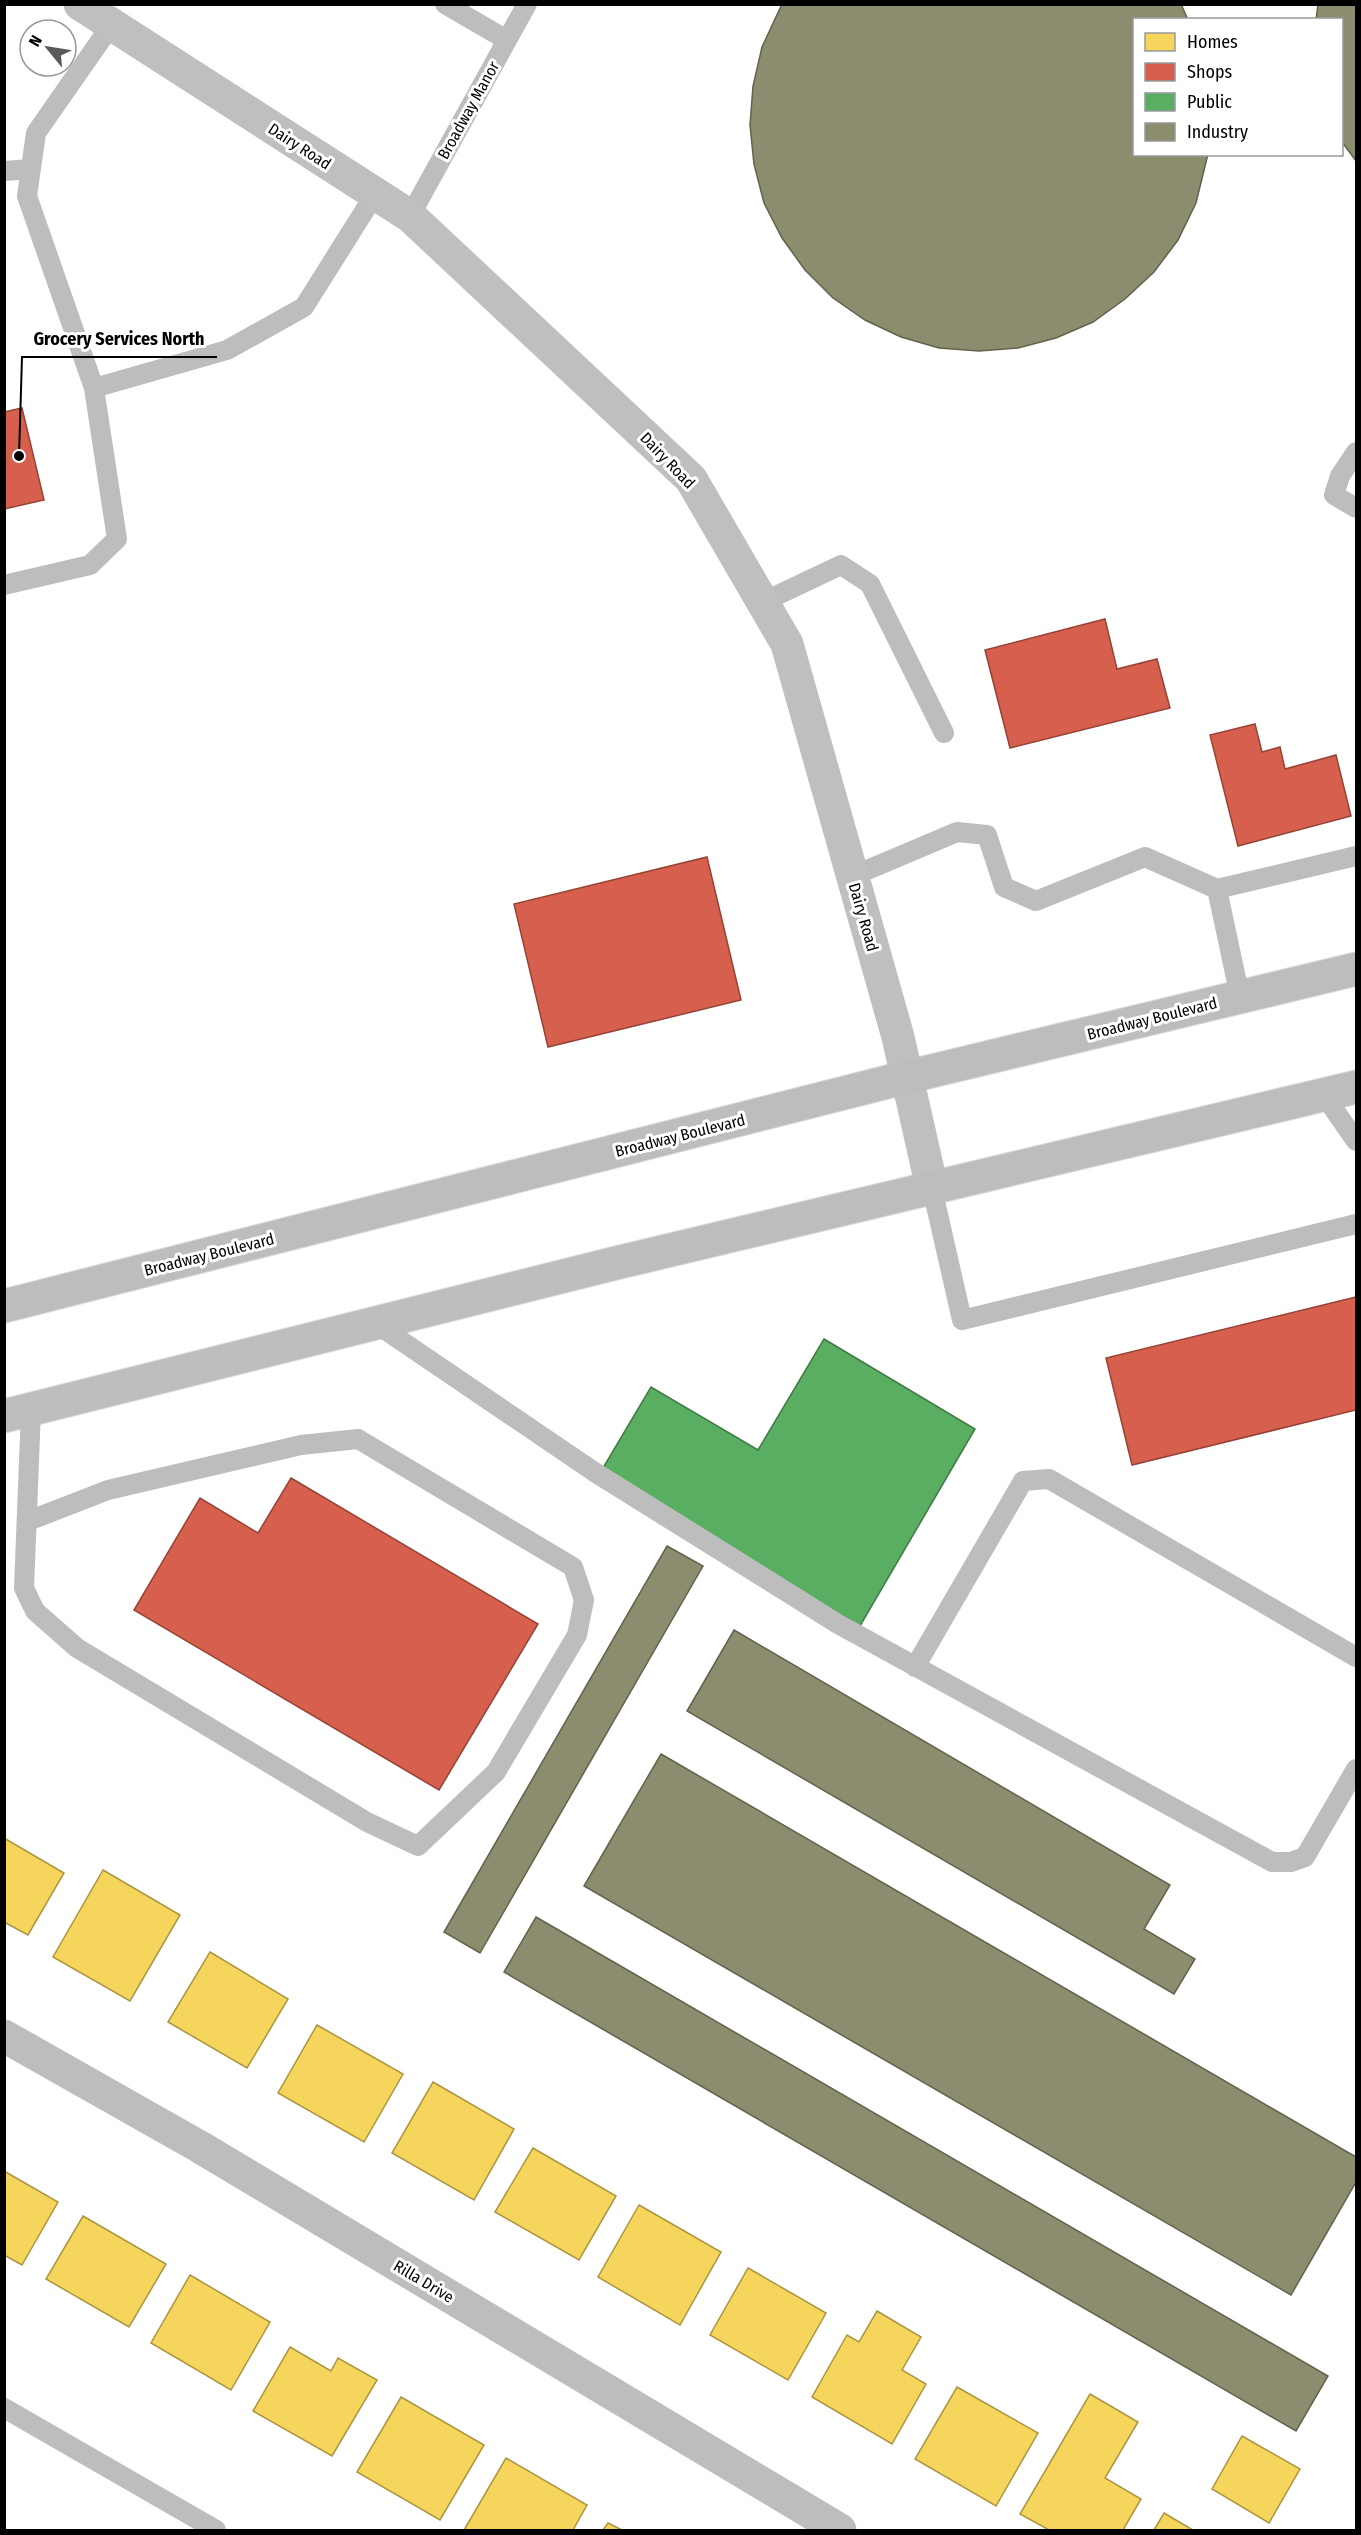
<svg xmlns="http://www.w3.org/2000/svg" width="1361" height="2535" viewBox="0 0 1361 2535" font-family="'Fira Sans Condensed',sans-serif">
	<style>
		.homes { fill: #f6d55c; stroke: #ac9540; stroke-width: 1.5 }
		.shops { fill: #d6604d; stroke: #964336; stroke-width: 1.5 }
		.public { fill: #5aae61; stroke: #3f7a44; stroke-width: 1.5 }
		.industry { fill: #8c8c6e; stroke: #62624d; stroke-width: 1.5 }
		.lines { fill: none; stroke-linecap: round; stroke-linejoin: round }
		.primary-casing { stroke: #dbdbdb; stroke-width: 35 }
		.lane { stroke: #bdbdbd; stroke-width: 20 }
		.street { stroke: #bdbdbd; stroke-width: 33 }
		.secondary { stroke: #bfbfbf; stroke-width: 33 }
		.primary { stroke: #bdbdbd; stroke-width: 33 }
		.labels { text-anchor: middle; stroke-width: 6; stroke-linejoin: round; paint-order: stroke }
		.street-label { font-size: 16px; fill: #000; stroke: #fff }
		.leader { fill: none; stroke: #000; stroke-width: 2 }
		.callout-dot { fill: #000; stroke: #fff; stroke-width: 2 }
		.callout-label { font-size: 18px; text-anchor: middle; font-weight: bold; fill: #000; stroke: #fff; stroke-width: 6; stroke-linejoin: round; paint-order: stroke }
	</style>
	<rect width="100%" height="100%" fill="#fff"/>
	<path class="homes" d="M4,1838L64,1873L28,1935L4,1922Z
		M103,1870L180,1915L130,2001L53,1957Z
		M210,1952L288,1999L247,2068L168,2022Z
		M317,2025L403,2074L364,2142L278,2093Z
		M433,2082L514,2129L474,2200L392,2153Z
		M533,2148L616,2196L579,2260L495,2212Z
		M4,2171L58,2202L22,2265L4,2255Z
		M639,2205L721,2252L680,2325L598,2277Z
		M83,2216L166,2264L129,2327L46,2279Z
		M748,2268L826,2313L788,2380L710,2335Z
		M190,2275L270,2322L231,2390L151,2343Z
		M877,2311L921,2337L902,2370L926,2384L892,2444L812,2397L847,2335L859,2342Z
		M290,2347L331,2371L338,2358L377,2380L332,2456L253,2411Z
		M957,2387L1038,2433L996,2506L915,2459Z
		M1090,2394L1138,2422L1105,2478L1141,2499L1123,2530H1049L1020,2514Z
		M401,2397L484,2445L440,2520L357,2472Z
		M1242,2436L1300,2469L1269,2523L1212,2489Z
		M506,2458L587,2505L573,2530H464Z
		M1164,2513L1193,2530H1154Z
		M608,2523L622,2530H603Z"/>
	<path class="shops" d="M22,408L44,500L4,509V412Z
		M1105,619L1117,669L1157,659L1170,708L1010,748L985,650Z
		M1255,724L1262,752L1280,747L1285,769L1336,755L1351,816L1238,846L1210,735Z
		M707,857L741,1000L548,1047L514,904Z
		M1356,1297V1410L1132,1465L1106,1358Z
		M291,1478L538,1624L439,1790L134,1610L200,1498L258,1533Z"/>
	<path class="public" d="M824,1339L975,1429L860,1626L600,1473L651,1387L758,1450Z"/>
	<path class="industry" d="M782,4H1181L1188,20H1134V154H1208L1196,203L1178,240L1154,272L1125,299L1093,322L1056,338L1018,348L979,351L939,348L901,337L865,320L833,298L805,270L782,238L764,203L754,164L750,125L753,86L762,47Z
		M1318,4H1356V161L1342,142V20H1316Z
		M667,1546L703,1566L480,1953L444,1932Z
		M734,1630L1170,1885L1144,1929L1195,1959L1174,1994L687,1711Z
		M661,1754L1356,2157V2182L1291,2295L584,1886Z
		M536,1917L1328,2376L1296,2431L504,1972Z"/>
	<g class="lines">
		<defs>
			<path id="primary" d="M4,1306L907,1077L1356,969
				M4,1416L616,1263L1356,1087"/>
		</defs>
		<use href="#primary" class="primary-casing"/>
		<path class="lane" d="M445,4L507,40
			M112,24L36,133L27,196L94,388L227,350L304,307L375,194
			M4,171L31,169
			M410,216L527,4
			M1356,452L1340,476L1334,495L1356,508
			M4,585L90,565L117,539L94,388
			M763,602L841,565L870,584L944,733
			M853,876L957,832L987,835L1004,887L1036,901L1145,857L1217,889L1240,997
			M1217,889L1356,856
			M1324,1095L1356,1141
			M932,1188L962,1320L1356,1224
			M375,1323L596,1473L838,1624L1272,1862H1291L1305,1857L1356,1769
			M28,1521L108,1490L301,1445L358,1439L573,1567L584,1600L577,1635L496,1772L418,1846L367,1822L77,1648L35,1611L24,1588L31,1410
			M915,1667L1023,1481L1049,1479L1356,1657
			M4,2408L216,2530"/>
		<path class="street" d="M4,2036L200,2147L840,2530"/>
		<path class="secondary" d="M80,4L410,216L691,479L787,644L898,1037L932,1188"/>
		<use href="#primary" class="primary"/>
	</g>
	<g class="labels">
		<g class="street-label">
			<text transform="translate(468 110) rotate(-61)" y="6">Broadway Manor</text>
			<text transform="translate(300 146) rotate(33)" y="6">Dairy Road</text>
			<text transform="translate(668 460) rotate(46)" y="6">Dairy Road</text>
			<text transform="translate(864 917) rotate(74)" y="6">Dairy Road</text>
			<text transform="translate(1152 1018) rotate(-14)" y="6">Broadway Boulevard</text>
			<text transform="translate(680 1135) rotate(-14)" y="6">Broadway Boulevard</text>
			<text transform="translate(209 1254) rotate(-14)" y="6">Broadway Boulevard</text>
			<text transform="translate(424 2281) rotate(31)" y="6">Rilla Drive</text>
		</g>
	</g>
	<path class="leader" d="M19 456L22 357H217"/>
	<circle class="callout-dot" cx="19" cy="456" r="6"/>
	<g class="callout-label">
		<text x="119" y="345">Grocery Services North</text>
	</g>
	<rect width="1361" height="2535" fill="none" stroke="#000000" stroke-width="12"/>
	<rect x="1133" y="18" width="210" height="138" fill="#ffffff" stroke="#999999" stroke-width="1.5"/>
	<rect x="1145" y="33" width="30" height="18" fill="#f6d55c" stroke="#999999" stroke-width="1.5"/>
	<text x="1187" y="48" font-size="18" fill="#000000">Homes</text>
	<rect x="1145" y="63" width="30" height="18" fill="#d6604d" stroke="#999999" stroke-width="1.5"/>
	<text x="1187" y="78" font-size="18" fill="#000000">Shops</text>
	<rect x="1145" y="93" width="30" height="18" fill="#5aae61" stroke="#999999" stroke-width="1.5"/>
	<text x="1187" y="108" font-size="18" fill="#000000">Public</text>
	<rect x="1145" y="123" width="30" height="18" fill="#8c8c6e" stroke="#999999" stroke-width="1.5"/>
	<text x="1187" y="138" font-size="18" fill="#000000">Industry</text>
	<g transform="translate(48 48) rotate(300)"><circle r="28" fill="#ffffff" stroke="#999999" stroke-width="1.5"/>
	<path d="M0-4.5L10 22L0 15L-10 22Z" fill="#595959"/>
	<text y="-9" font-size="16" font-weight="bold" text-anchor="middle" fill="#000000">N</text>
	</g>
</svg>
